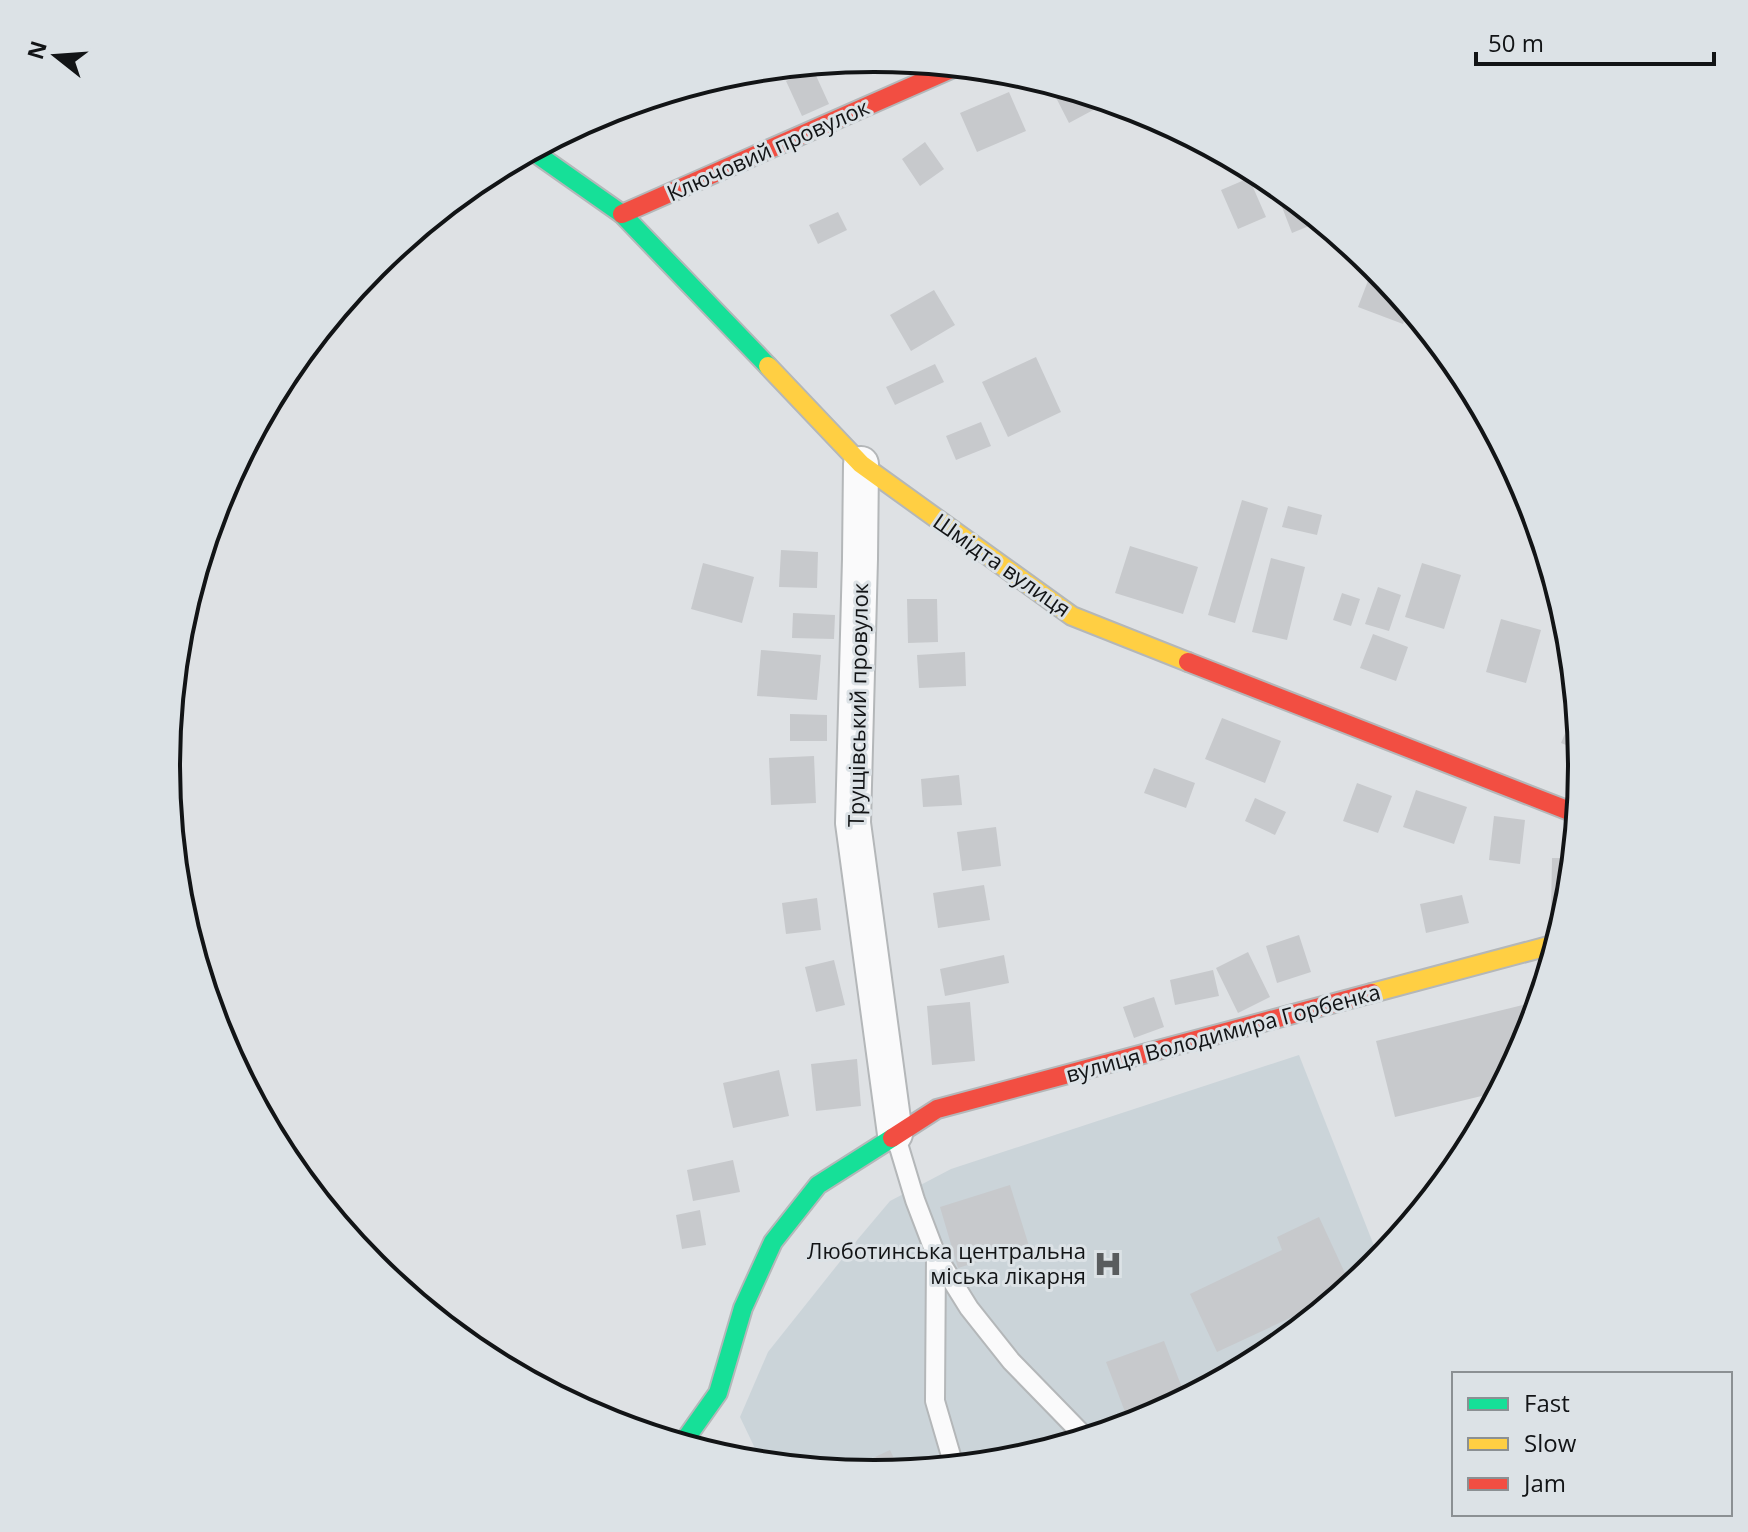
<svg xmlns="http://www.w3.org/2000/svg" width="1748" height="1532" viewBox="0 0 1748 1532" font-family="'Open Sans',sans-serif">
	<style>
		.built { fill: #cbd4d9 }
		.building { fill: #c7c9cc }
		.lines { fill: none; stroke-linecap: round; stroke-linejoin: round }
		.lane-casing { stroke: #b4b7b9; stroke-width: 22 }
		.street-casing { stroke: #b4b7b9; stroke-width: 38 }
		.fast-casing { stroke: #b4b7b9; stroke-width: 22 }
		.slow-casing { stroke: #b4b7b9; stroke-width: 22 }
		.jam-casing { stroke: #b4b7b9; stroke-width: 22 }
		.lane { stroke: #fafafb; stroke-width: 18 }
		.street { stroke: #fafafb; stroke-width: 34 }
		.fast { stroke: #16e098; stroke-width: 18 }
		.slow { stroke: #ffcf43; stroke-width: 18 }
		.jam { stroke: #f24e42; stroke-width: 18 }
		.labels { text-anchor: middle; stroke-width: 6; stroke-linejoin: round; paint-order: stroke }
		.street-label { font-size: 22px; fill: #121416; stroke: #dce2e6 }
		.poi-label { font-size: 22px; fill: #121416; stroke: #dce2e6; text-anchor: end }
		.rim { fill: none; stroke: #121416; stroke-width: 4 }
	</style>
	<rect width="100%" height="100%" fill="#dee1e4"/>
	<path class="built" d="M1299,1055L1380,1261L1374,1267L1267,1355L1145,1420L1012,1460L874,1474L762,1463L740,1417L768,1352L858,1239L890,1201L951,1169Z"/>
	<path class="building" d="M767,68L773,69L748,77L746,71Z
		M813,69L829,104L802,116L786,81Z
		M1048,82L1074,90L1110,101L1069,123Z
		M682,88L684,98L652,104L651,97Z
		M1009,92L1026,131L977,152L960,113Z
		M925,142L944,169L920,186L902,159Z
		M1249,178L1266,217L1238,229L1221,190Z
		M1297,201L1321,221L1292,233L1282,207Z
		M838,212L847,230L818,244L809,225Z
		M1374,265L1409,308L1403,324L1358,307Z
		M934,290L955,325L911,351L890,315Z
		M1036,357L1061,412L1008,437L982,382Z
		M935,364L944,382L895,405L886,387Z
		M981,422L991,446L956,460L946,436Z
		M1242,500L1268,508L1235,623L1208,615Z
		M1288,506L1322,515L1317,535L1282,527Z
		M1130,546L1198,567L1183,614L1115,593Z
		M781,550L818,552L817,588L779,587Z
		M1271,558L1305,567L1287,640L1252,632Z
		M703,563L754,577L742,623L691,609Z
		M1422,563L1461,575L1444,629L1405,617Z
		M1378,587L1401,595L1389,631L1365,624Z
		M1342,593L1360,599L1351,626L1333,620Z
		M907,599H937L938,642L908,643Z
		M793,613L835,615L834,639L792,638Z
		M1501,619L1541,630L1526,683L1486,672Z
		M1373,634L1408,647L1396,681L1360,668Z
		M761,650L821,655L817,700L757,696Z
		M965,652L966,686L919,688L917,655Z
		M790,714L827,715V741H790Z
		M1573,714L1577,715L1581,751L1561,743Z
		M1222,718L1281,741L1265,783L1205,759Z
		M814,756L816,803L771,805L769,758Z
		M1154,768L1195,783L1186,808L1144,793Z
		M959,775L962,805L923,807L921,779Z
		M1357,783L1392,796L1378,833L1343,821Z
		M1416,790L1467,807L1454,844L1403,827Z
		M1255,798L1286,812L1275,835L1245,821Z
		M1494,816L1525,820L1520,864L1489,860Z
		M996,827L1001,866L962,871L957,832Z
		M1552,858H1573L1568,905L1566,914L1551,913Z
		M984,885L990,920L938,928L933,893Z
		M1462,895L1469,923L1426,933L1420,904Z
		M817,898L821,930L786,934L782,903Z
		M1299,935L1311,972L1277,983L1266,946Z
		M1248,952L1270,997L1238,1013L1216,968Z
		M1004,955L1009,983L945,996L940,969Z
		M834,960L845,1005L816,1012L805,967Z
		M1213,970L1219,996L1175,1005L1170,980Z
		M1154,997L1164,1027L1134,1038L1123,1007Z
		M1539,1001L1528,1037L1498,1092L1395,1117L1376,1041Z
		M970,1002L975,1061L932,1065L927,1006Z
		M857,1059L861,1106L816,1111L811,1064Z
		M779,1070L789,1116L733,1128L723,1083Z
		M733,1160L740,1192L693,1201L687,1170Z
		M1010,1185L1029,1246L958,1268L940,1207Z
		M700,1210L706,1245L682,1249L676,1215Z
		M1319,1217L1351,1286L1309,1320L1305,1311L1217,1352L1190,1294L1282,1250L1277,1237Z
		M1164,1341L1186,1398L1145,1420L1130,1425L1106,1362Z
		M890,1450L900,1471L874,1474L845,1471Z"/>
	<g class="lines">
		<defs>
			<path id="lane" d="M896,1137L915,1200L936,1255L969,1308L1011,1361L1086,1438
				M936,1255L935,1401L954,1466"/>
			<path id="street" d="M861,464L860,559L853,823L895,1134"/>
			<path id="fast" d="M531,150L622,214L768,366
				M682,1444L718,1393L743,1308L773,1242L818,1185L892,1138"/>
			<path id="slow" d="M768,366L861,464L1072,616L1188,662
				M1372,993L1556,944"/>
			<path id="jam" d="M622,214L958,66
				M1188,662L1577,814
				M892,1138L937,1109L1372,993"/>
		</defs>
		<use href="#lane" class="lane-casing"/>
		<use href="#street" class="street-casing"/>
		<use href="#fast" class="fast-casing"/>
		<use href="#slow" class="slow-casing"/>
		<use href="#jam" class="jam-casing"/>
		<use href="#lane" class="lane"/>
		<use href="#street" class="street"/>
		<use href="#fast" class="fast"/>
		<use href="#slow" class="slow"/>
		<use href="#jam" class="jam"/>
	</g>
	<defs>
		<symbol id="hospital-bare" viewBox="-9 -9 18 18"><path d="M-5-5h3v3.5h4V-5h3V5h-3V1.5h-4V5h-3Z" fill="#595c5e" stroke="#dce2e6" stroke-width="2.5" paint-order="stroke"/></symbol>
	</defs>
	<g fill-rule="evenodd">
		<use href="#hospital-bare" x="1088" y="1244" width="40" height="40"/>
	</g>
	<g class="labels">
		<g class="street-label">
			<text transform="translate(768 150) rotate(-24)" y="8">Ключовий провулок</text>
			<text transform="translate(1002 565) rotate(35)" y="8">Шмідта вулиця</text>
			<text transform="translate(858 705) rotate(-89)" y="8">Трущівський провулок</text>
			<text transform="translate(1223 1033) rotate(-15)" y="8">вулиця Володимира Горбенка</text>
		</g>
		<g class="poi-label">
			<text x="1086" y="1259">Люботинська центральна<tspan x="1086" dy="25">міська лікарня</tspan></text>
		</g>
	</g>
	<path d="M0 0H1748V1532H0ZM180 766a694 694 0 1 1 1388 0a694 694 0 1 1-1388 0Z" fill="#dce2e6" fill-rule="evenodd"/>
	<path class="rim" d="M180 766a694 694 0 1 1 1388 0a694 694 0 1 1-1388 0Z"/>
	<rect x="1452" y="1372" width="280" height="144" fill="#dce2e6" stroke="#8b9093" stroke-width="2"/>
	<rect x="1468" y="1398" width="40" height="12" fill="#16e098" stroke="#8b9093" stroke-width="2"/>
	<text x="1524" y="1412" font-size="24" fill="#121416">Fast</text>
	<rect x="1468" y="1438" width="40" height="12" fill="#ffcf43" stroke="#8b9093" stroke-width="2"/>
	<text x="1524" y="1452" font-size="24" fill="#121416">Slow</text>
	<rect x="1468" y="1478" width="40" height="12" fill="#f24e42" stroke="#8b9093" stroke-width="2"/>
	<text x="1524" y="1492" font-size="24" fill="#121416">Jam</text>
	<g transform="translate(56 56) rotate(287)" stroke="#dce2e6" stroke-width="6" paint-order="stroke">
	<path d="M0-6L14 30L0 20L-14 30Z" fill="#121416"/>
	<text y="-12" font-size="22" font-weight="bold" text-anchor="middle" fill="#121416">N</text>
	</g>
	<path d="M1476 52v12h238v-12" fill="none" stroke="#121416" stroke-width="4"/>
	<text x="1488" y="52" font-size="24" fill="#121416" stroke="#dce2e6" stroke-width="6" paint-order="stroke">50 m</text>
</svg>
